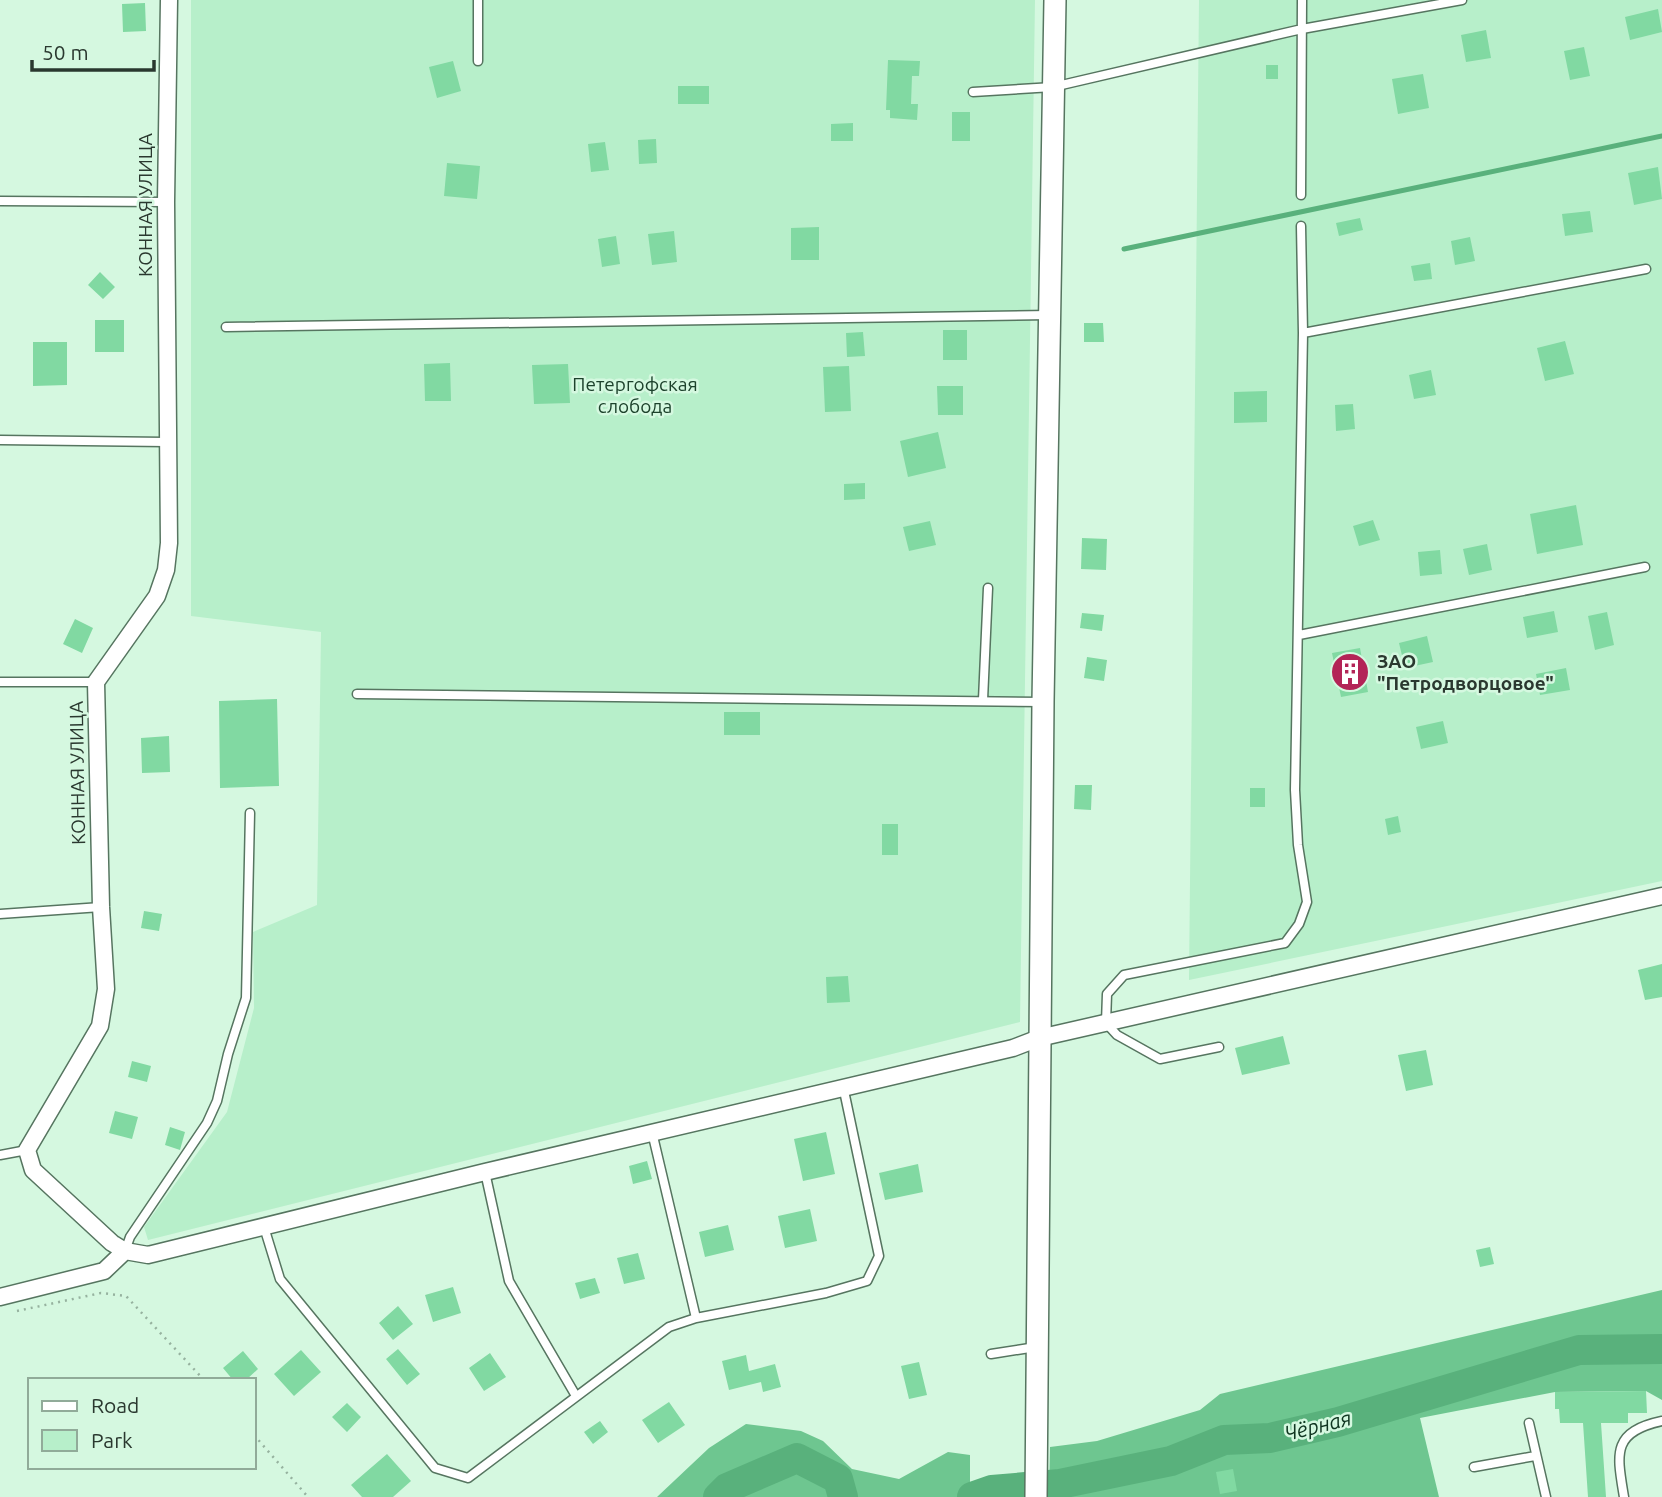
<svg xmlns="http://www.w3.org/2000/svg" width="1662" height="1497" viewBox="0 0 1662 1497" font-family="Ubuntu,sans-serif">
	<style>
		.green { fill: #b7efca }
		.forest { fill: #6ec690 }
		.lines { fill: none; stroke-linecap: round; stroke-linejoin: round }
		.stream { stroke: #59b17c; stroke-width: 5 }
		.river { stroke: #59b17c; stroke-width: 30 }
		.building { fill: #81d9a2 }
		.lane-casing { stroke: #567560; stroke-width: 11 }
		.street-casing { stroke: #567560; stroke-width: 19 }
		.secondary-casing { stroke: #567560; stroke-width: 24 }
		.path { stroke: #96b29f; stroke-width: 2.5; stroke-dasharray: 2 5; stroke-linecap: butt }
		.lane { stroke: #fff; stroke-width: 8 }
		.street { stroke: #fff; stroke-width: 16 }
		.secondary { stroke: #fff; stroke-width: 21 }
		.labels { text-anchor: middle; stroke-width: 5; stroke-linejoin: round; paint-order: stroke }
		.street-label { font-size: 19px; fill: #2a382f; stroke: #d5f8e0 }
		.park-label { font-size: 19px; fill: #1d422c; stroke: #d5f8e0 }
		.poi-label { font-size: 19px; font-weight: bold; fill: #2a382f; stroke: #d5f8e0; text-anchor: start }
		.water-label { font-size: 21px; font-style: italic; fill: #0f3520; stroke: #d5f8e0 }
	</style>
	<rect width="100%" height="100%" fill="#d5f8e0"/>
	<path class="green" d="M191,0H1035L1020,1022L148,1240L144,1227L227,1112L254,1008L253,932L317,905L321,632L191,616Z
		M1199,0H1662V881L1189,980Z"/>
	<path class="forest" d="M1662,1290V1400L1646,1391L1555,1392L1420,1418L1439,1497H1049L1050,1447L1097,1441L1200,1410L1220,1394Z
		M746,1424L801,1431L823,1441L852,1469L899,1479L948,1452L970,1455V1497H657L709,1448Z"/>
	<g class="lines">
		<path class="stream" d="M1124,249L1662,136"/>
		<path class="river" d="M718,1497L727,1488L797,1458L838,1479L843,1497
			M972,1497L992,1490L1060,1484L1171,1461L1224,1440L1270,1438L1338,1422L1579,1350L1662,1349"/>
	</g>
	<path class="building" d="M145,3L146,31L123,32L122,4Z
		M1658,9L1662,32L1630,40L1625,17Z
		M1486,30L1491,58L1466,62L1461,35Z
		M1584,47L1590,76L1570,80L1564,51Z
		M888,60L920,61L919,76H912L911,104H918L917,120L890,118V110H886Z
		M453,61L461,91L437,98L429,67Z
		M1266,65H1278V79H1266Z
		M1423,74L1429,108L1398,114L1392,79Z
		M678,86H709V104H678Z
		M952,112H970V141H952Z
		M853,123V141H831V124Z
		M656,139L657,163L639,164L638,140Z
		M605,142L609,170L591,172L588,144Z
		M447,163L480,166L477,199L444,196Z
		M1658,167L1662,199L1634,205L1628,173Z
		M1590,211L1593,232L1565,236L1562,214Z
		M1360,218L1363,230L1339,236L1336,223Z
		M819,227V260H791V228Z
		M674,231L677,262L652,265L648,234Z
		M616,236L620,264L602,267L598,239Z
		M1470,237L1475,261L1455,265L1451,241Z
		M1430,263L1432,279L1414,281L1411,266Z
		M100,272L115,287L103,299L88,285Z
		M95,320H124V352H95Z
		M1084,323H1103L1104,342H1084Z
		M943,330H967V360H943Z
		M863,332L865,356L847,357L846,333Z
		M1565,341L1574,374L1545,381L1537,348Z
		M33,342H67V385L33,386Z
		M450,363L451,401H425L424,364Z
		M568,364L570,403L534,404L532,365Z
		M849,366L851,411L825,412L823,367Z
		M1431,370L1436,395L1414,399L1409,375Z
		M937,386H963V415H938Z
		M1267,391V422L1234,423V392Z
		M1353,404L1355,429L1336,431L1335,405Z
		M938,432L946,468L908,477L900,441Z
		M865,483V499L844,500V484Z
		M1576,505L1583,545L1537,554L1530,514Z
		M1373,520L1380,540L1359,546L1353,526Z
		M930,521L936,545L909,551L903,527Z
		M1082,538L1107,539L1106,570L1081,569Z
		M1487,544L1492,570L1469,575L1463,549Z
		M1440,550L1442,574L1420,576L1418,552Z
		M1554,611L1558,632L1527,638L1523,617Z
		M1607,612L1614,645L1595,650L1588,616Z
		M1082,613L1104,615L1102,631L1080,628Z
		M75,619L93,628L82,653L63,644Z
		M1427,636L1433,662L1405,668L1399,643Z
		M1360,648L1368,692L1341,697L1332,653Z
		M1087,657L1107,660L1104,681L1084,678Z
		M1566,668L1570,690L1540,695L1536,674Z
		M277,699L279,786L220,788L219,701Z
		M724,712H760V735H724Z
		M1443,721L1448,743L1421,749L1416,727Z
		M169,736L170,772L142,773L141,738Z
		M1075,785H1092L1091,810L1074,809Z
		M1250,788H1265V807H1250Z
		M1398,816L1401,832L1388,835L1385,819Z
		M882,824H898V855H882Z
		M144,911L162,914L159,931L141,928Z
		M1662,964V997L1645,1000L1638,970Z
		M848,976L850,1002L827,1003L826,977Z
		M1283,1036L1290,1064L1242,1075L1235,1048Z
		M1426,1050L1433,1085L1406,1091L1398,1055Z
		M132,1061L151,1066L147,1082L128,1077Z
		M115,1111L138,1117L132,1139L109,1133Z
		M170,1127L185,1132L180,1150L165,1145Z
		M826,1132L835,1174L803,1181L794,1139Z
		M647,1161L652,1179L633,1184L629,1166Z
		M918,1164L923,1192L885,1200L879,1173Z
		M810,1209L817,1241L785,1248L778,1216Z
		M728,1225L734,1250L705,1257L699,1232Z
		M1490,1247L1494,1264L1480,1267L1476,1250Z
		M638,1253L645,1279L624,1284L617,1258Z
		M595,1278L600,1293L580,1299L575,1283Z
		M453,1287L461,1313L433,1322L425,1295Z
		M398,1306L413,1324L393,1340L379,1323Z
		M398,1349L420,1374L407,1385L386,1359Z
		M301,1350L321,1372L294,1396L274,1374Z
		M243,1351L258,1369L246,1380H233L223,1368Z
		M490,1353L506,1377L484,1391L469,1368Z
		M746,1355L749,1371L775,1364L781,1387L763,1392L761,1382L729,1390L722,1361Z
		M919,1362L927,1395L909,1399L901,1366Z
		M1646,1391L1647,1413H1628V1423H1601L1606,1497H1588L1583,1423H1560L1559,1409H1555V1392Z
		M669,1402L685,1425L658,1443L642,1420Z
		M347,1403L361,1417L347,1432L332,1417Z
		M600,1421L608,1432L593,1444L584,1432Z
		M387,1454L411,1481L393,1497H362L351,1485Z
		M1233,1469L1237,1491L1220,1494L1216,1472Z"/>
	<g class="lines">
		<defs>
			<path id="lane" d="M478,61V0
				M973,92L1053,87L1302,29L1462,0
				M1301,195L1302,0
				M0,201L166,202
				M226,327L1049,315
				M1303,333L1646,269
				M0,440L166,442
				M1299,635L1645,567
				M0,682H96
				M357,694L1043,702
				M983,700L988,588
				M0,914L101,907
				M1219,1047L1160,1059L1117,1035L1106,1023L1107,994L1124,975L1285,943L1299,924L1307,902L1298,845L1295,790L1303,333L1301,226
				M652,1132L696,1318
				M0,1155L27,1150
				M485,1172L509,1281L576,1396
				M264,1227L280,1279L435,1468L468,1478L669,1327L696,1318L826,1293L867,1281L879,1256L843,1086
				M125,1251L130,1237L207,1123L217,1101L228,1054L246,998L250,813
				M991,1354L1036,1347
				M1529,1423L1546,1497
				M1474,1467L1535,1456
				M1624,1497C1617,1454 1611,1432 1662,1421"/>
			<path id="street" d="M125,1251L112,1243L33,1170L27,1150L100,1026L106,989L101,907L96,682L157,596L166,570L169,543L166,202L169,0
				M0,1297L104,1271L125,1251L148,1255L485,1172L1013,1048L1039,1038L1662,896"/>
			<path id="secondary" d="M1036,1497L1043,702L1055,0"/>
		</defs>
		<use href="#lane" class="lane-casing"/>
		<use href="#street" class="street-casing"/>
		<use href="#secondary" class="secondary-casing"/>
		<path class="path" d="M17,1311L101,1293L126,1296L204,1380
			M254,1435L308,1497"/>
		<use href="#lane" class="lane"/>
		<use href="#street" class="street"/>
		<use href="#secondary" class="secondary"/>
	</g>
	<defs>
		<symbol id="building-disc" viewBox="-11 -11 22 22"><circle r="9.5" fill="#b32457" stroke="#d5f8e0"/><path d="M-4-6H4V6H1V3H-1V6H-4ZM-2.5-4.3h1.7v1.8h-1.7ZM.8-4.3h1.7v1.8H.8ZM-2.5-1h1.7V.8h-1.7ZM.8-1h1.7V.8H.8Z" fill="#fff"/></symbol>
	</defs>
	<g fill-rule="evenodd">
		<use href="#building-disc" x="1328" y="650" width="44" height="44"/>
	</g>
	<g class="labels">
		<g class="street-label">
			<text transform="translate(145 205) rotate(-90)" y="7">КОННАЯ УЛИЦА</text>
			<text transform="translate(77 773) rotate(-91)" y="7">КОННАЯ УЛИЦА</text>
		</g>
		<g class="park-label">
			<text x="635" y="391">Петергофская<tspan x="635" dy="22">слобода</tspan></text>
		</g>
		<g class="poi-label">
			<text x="1377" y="668">ЗАО<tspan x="1377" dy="22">"Петродворцовое"</tspan></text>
		</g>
		<g class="water-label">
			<text transform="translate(1318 1426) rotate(-14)" y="7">Чёрная</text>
		</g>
	</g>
	<rect x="28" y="1378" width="228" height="91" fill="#d5f8e0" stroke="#91ab99" stroke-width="2"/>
	<rect x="42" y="1401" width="35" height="10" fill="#ffffff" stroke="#91ab99" stroke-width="2"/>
	<text x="91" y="1413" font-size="21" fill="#2a382f">Road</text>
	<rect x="42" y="1430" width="35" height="21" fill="#b7efca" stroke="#91ab99" stroke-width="2"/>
	<text x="91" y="1448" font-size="21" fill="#2a382f">Park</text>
	<path d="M32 60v10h122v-10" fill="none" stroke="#2a382f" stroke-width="3.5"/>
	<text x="42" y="60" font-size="21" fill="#2a382f" stroke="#d5f8e0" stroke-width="5" paint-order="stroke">50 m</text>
</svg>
